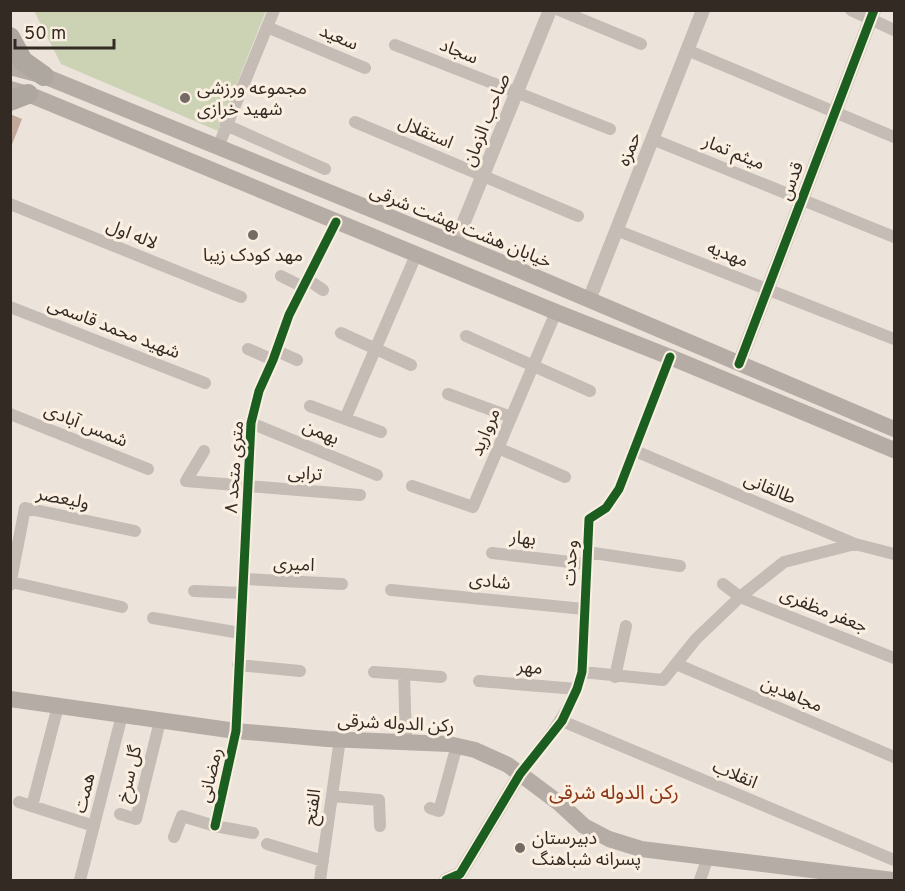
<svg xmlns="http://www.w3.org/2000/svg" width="905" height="891" viewBox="0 0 905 891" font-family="Overpass,'Noto Sans Arabic',sans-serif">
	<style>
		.green { fill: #ccd2b4 }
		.building { fill: #c1a89b }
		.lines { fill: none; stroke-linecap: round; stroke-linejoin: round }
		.minor { stroke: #c4bcb5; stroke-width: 12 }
		.tertiary { stroke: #c4bcb5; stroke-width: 14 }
		.secondary { stroke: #b5aca5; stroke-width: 16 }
		.trunk { stroke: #aea7a0; stroke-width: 20 }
		.cycleway-casing { stroke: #fbefe1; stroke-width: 13 }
		.cycleway { stroke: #1b5e20; stroke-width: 9 }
		.poi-dot { fill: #746b64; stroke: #fbefe1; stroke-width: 2 }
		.labels { text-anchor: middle; stroke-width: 6; stroke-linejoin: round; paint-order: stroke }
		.street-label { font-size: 18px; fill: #342a24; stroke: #fbefe1 }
		.poi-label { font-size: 18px; fill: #342a24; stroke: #fbefe1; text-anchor: start }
		.neighbourhood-label { font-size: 20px; fill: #8b3516; stroke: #fbefe1 }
	</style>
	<rect width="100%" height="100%" fill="#ece4db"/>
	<path class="green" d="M34,11H266L218,131L61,64Z"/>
	<path class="building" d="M10,114L22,119L11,147H10Z"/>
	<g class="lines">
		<path class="minor" d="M559,10L641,44
			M851,10L894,30
			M267,27L365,68
			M395,45L610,129
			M687,50L894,137
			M355,122L578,216
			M226,125L325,169
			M652,139L894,237
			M218,147L274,10
			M10,204L241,297
			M616,230L894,339
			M281,276L303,287
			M307,279L323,290
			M10,307L205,383
			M341,333L411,365
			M466,336L590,391
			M248,349L273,360
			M277,351L297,360
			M448,394L511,417
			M310,406L381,432
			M10,414L148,469
			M345,419L416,255
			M251,423L377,475
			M498,448L565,477
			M633,450L855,544L894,554
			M204,451L186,481L360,495
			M412,486L473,507L556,312
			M587,552L680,566
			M492,553L587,564
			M244,579L342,584
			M11,582L122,607
			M723,584L740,597L894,658
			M10,585L25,508L135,531
			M391,590L584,609
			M194,591L243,593
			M153,618L240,633
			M676,664L894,757
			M238,665L300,671
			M374,672L404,674
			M582,672L663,680L696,639L740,597L784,562L855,544
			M615,677L626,626
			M479,681L577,689
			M562,721L894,860
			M406,741L404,674L441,677
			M520,774C546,740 570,715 582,672L589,519L606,508L619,489L670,357
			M332,796L379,800L380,826
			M19,802L94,826
			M32,806L58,706
			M430,808L439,811L457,745
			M120,814L136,819L160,721
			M215,826L236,731L251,423L259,391L273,360L289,315L336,222
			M174,837L182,816L215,826L253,833
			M267,844L323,861
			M80,880L122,715
			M320,880L340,739
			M700,880L708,857"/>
		<path class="tertiary" d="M455,244L550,10
			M589,300L703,10
			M739,364L874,10
			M446,880L460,874L520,774"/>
		<path class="secondary" d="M10,67L44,76L498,261L894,429
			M10,89L28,94L556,312L670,357L894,450
			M10,699L236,731L327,739L449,744L475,750L508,765L559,803L584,826L609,839L641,849L893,880"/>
		<path class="trunk" d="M10,37L23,61L44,76
			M10,101L28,94"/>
		<defs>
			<path id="cycleway" d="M739,364L874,10
				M215,826L236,731L251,423L259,391L273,360L289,315L336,222
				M446,880L460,874L520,774L562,721L577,689L582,672L589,519L606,508L619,489L670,357"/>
		</defs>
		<use href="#cycleway" class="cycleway-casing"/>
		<use href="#cycleway" class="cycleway"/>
	</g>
	<g class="poi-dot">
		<circle cx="185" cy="98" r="6"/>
		<circle cx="253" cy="235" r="6"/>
		<circle cx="520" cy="848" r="6"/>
	</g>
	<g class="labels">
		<g class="street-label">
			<text transform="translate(339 37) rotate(23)" y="6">سعید</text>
			<text transform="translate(459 51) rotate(22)" y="6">سجاد</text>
			<text transform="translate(486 120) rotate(-68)" y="6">صاحب الزمان</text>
			<text transform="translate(426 132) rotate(23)" y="6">استقلال</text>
			<text transform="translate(629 149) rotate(-68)" y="6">حمزه</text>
			<text transform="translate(734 152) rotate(22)" y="6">میثم تمار</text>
			<text transform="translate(791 181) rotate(-69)" y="6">قدس</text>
			<text transform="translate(461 226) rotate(22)" y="6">خیابان هشت بهشت شرقی</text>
			<text transform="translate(132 234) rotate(22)" y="6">لاله اول</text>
			<text transform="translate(728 254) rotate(21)" y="6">مهدیه</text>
			<text transform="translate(114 328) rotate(21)" y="6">شهید محمد قاسمی</text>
			<text transform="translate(86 425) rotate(22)" y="6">شمس آبادی</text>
			<text transform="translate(321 432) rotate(23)" y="6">بهمن</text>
			<text transform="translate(485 432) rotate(-67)" y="6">مروارید</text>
			<text transform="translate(234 467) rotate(-86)" y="6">۸ متری متحد</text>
			<text transform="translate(305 473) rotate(4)" y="6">ترابی</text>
			<text transform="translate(770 488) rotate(23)" y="6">طالقانی</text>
			<text transform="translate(63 498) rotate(11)" y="6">ولیعصر</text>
			<text transform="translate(523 538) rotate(6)" y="6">بهار</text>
			<text transform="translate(570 563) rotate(-87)" y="6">وحدت</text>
			<text transform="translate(294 564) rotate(3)" y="6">امیری</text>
			<text transform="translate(490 581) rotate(6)" y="6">شادی</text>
			<text transform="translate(824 610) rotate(22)" y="6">جعفر مظفری</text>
			<text transform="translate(530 667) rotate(5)" y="6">مهر</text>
			<text transform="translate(792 694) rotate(23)" y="6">مجاهدین</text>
			<text transform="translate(396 723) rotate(3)" y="6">رکن الدوله شرقی</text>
			<text transform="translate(129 774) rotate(-77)" y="6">گل سرخ</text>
			<text transform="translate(735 774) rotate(23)" y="6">انقلاب</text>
			<text transform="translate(210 775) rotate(-77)" y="6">رمضانی</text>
			<text transform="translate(84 793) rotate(-76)" y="6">همت</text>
			<text transform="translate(312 807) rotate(-82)" y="6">الفتح</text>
		</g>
		<g class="poi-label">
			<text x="197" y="94">مجموعه ورزشی<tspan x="197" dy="21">شهید خرازی</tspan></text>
			<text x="253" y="261" text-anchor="middle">مهد کودک زیبا</text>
			<text x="532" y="844">دبیرستان<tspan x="532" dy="21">پسرانه شباهنگ</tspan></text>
		</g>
		<g class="neighbourhood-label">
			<text x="614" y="799">رکن الدوله شرقی</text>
		</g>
	</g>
	<rect width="905" height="891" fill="none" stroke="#342a24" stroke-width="24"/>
	<path d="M15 39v9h99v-9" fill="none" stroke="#342a24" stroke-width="3"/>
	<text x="24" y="39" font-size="18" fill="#342a24" stroke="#fbefe1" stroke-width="4.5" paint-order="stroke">50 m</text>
</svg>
